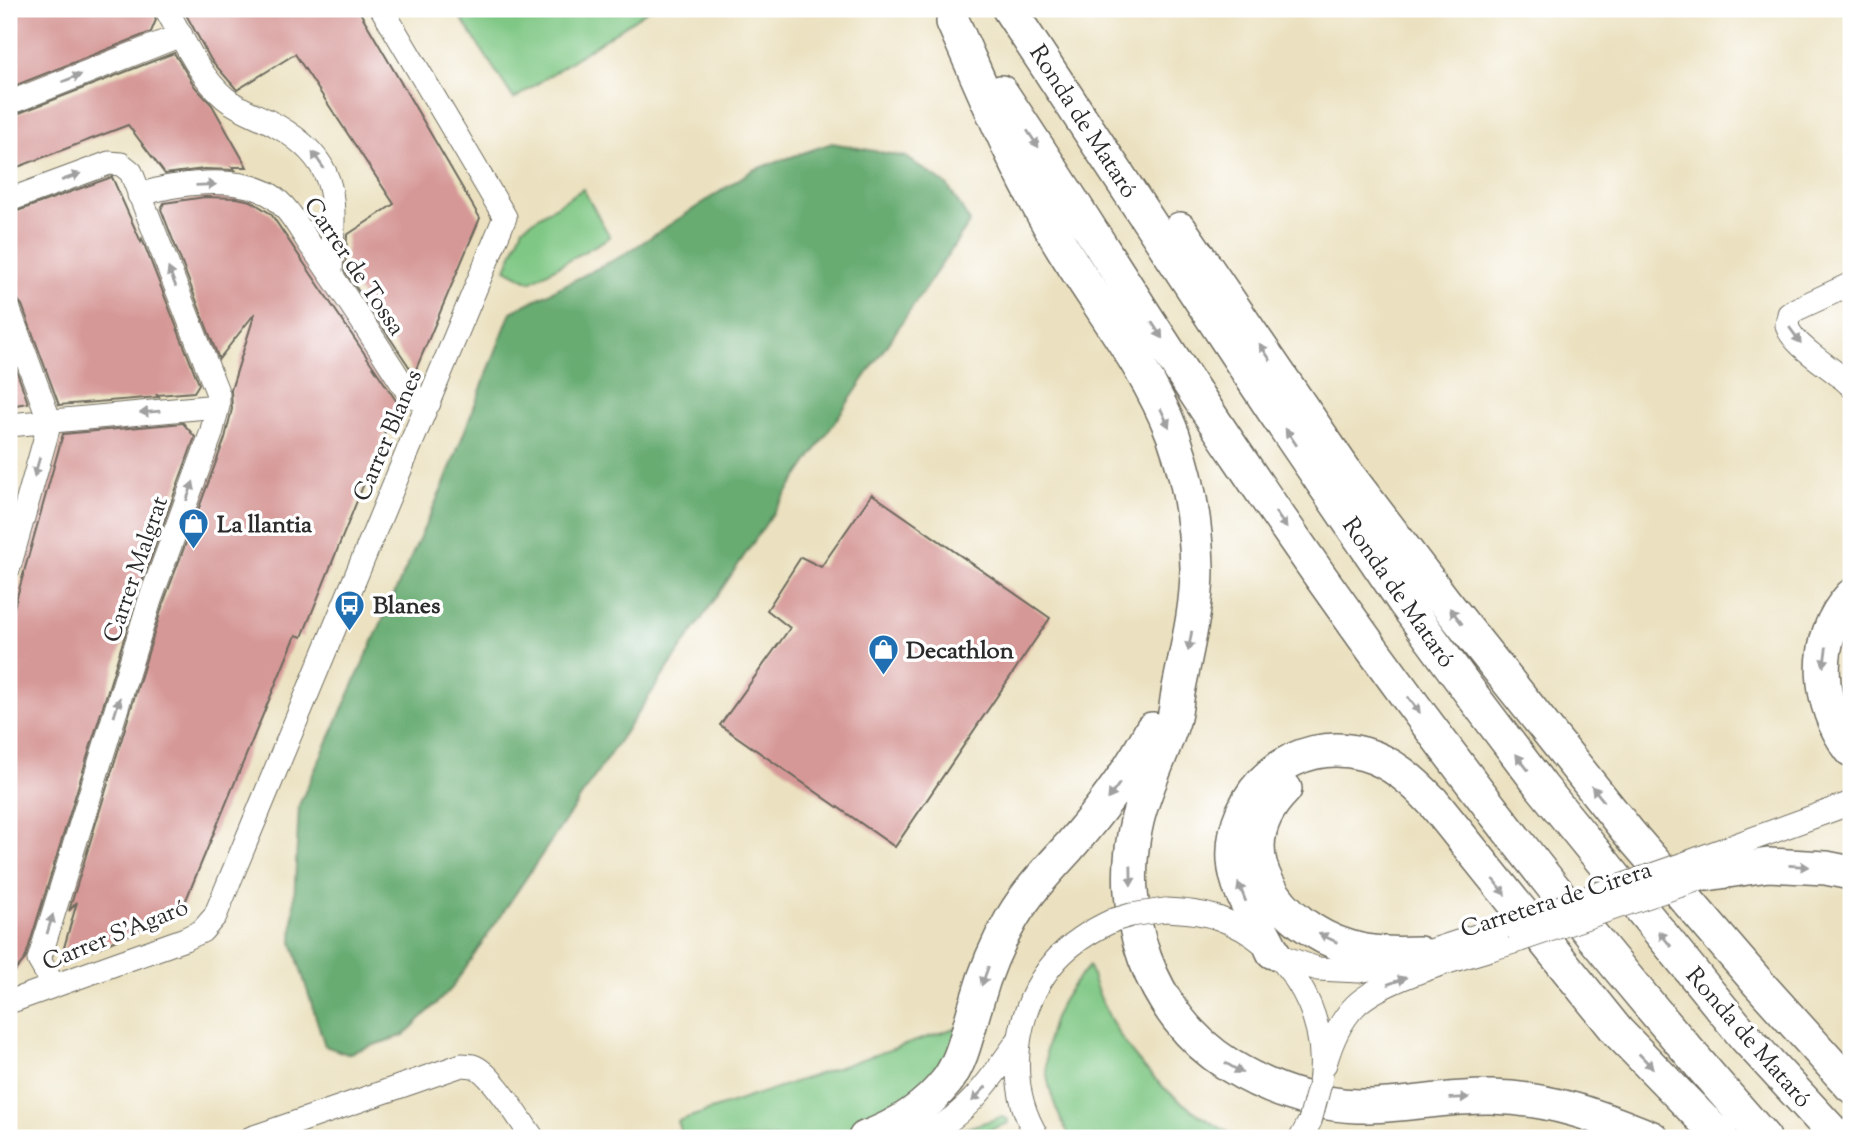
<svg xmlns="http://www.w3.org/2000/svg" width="1860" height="1147" viewBox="0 0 1860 1147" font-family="'Sorts Mill Goudy',serif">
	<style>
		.green { fill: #7fc784; stroke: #557958; stroke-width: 2 }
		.forest { fill: #67ac72; stroke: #496c4e; stroke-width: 2 }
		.building { fill: #d59896 }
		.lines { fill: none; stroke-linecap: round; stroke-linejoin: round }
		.minor-casing { stroke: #6e6b5f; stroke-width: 25 }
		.highway-casing { stroke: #6e6b5f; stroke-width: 36 }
		.minor { stroke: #fff; stroke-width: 23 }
		.highway { stroke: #fff; stroke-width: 33 }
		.minor-bridge-casing { stroke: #6e6b5f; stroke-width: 25; stroke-linecap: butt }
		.minor-bridge { stroke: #fff; stroke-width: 23 }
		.oneway { fill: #a0a0a0 }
		.labels { text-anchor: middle; stroke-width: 7; stroke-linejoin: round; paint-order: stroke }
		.street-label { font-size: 24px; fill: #2b2b2b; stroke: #fff }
		.poi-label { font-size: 24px; font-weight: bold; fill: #2b2b2b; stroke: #fff; text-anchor: start }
	</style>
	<rect width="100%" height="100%" fill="#fff"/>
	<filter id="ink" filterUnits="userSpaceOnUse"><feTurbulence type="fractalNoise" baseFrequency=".0143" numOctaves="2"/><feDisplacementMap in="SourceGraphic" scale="14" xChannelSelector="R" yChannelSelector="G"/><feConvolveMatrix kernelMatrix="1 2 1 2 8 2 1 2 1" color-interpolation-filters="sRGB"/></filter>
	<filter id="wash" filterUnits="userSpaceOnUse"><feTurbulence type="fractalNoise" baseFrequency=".00686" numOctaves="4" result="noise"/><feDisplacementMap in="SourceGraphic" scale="28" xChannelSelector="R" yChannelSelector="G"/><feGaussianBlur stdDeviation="1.57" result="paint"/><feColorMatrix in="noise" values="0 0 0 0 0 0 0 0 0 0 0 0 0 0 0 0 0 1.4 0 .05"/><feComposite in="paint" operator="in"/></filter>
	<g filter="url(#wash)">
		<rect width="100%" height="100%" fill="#ebe1c0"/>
		<path class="green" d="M455,9H650L514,99Z
			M583,189L610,237L530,282L506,269L523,227Z
			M1089,966C1113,1048 1164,1100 1239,1138L1070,1137C1033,1072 1038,1021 1089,966Z
			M964,1025L950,1061L887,1119L832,1138H683L678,1121Z
			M1001,1117L1008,1119V1123L968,1138H936Z"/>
		<path class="forest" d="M832,143L906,157L947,185L970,222L451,989L404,1035L347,1054L325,1046L292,942L299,805L444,484L511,312L622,256L753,170Z"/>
		<g id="blocks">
			<path class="building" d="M9,9H152L156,20L151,32L9,88Z
				M183,9H358L480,218L414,374L345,271L347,235L394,204L295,54L237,90L211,60Z
				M174,53L195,87L212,105L247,167H232L235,170L204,169L165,174L128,125L18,167L9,145V117Z
				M112,177L141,242L142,239L199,384L194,392L157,395L159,397L59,405L22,305L17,299L9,296V214Z
				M205,197L237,198L251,201L271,214L397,402L302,637L296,635L181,912L59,965L77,902L69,911L163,604L225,438L232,409L231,390L255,313L219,359L161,209L164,203Z
				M9,350L28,403L9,406Z
				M183,423L195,437L137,596L25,959L9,978V625L63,434Z
				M872,494L1050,618L895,847L720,725L790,628L767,610L801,557L821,567Z"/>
		</g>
	</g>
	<g filter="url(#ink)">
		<use href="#blocks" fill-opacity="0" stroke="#6e6b5f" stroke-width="2"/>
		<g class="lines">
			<defs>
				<path id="minor" d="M166,9C183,38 198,75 225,98C239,110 260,116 277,126C345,165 333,204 331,274
					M9,103L181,35
					M139,195C175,183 235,175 269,194C287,205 298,226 309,243C344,292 376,343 409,394L429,403
					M9,200L109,163L121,164L131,172L218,394V406L211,434L150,600L39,960L54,986
					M1851,284L1797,309L1789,314C1789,315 1787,324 1787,325C1791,346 1837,370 1851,386
					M9,310L50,422L9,567
					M9,425L218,406
					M1689,862L1851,803
					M1165,910C1183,911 1201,912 1218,918C1285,941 1330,1012 1320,1083
					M1277,955L1318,969L1359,971L1385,966L1504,927
					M9,1002L185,939L202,931L215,916L505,217L382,9
					M1325,1064C1331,1043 1339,1022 1355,1006C1384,976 1478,954 1520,940
					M251,1138L462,1065C463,1065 473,1066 473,1066C491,1071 521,1122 533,1138
					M916,1138C964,1121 991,1079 1019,1039
					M1038,1138C1004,1084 1014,1008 1056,960C1072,942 1092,930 1114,920
					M1301,1138L1310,1121"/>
				<path id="highway" d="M1009,9L1273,410L1404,602L1472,695L1541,786L1745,1037L1838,1138
					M953,22C985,94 1015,168 1056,237C1094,302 1146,364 1173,435C1188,477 1196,523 1197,568C1197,611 1186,651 1178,693C1176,703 1176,714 1172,724C1161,757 1145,788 1137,821C1115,911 1149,1015 1229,1065C1268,1089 1311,1104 1357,1106C1400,1107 1447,1096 1491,1097C1551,1098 1598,1116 1652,1138
					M1001,92C1082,213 1157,338 1239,458C1399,696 1574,924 1764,1138
					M1180,229L1345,471L1445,602L1629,833L1759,984L1851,1086
					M1851,596C1811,639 1817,706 1851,750
					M1285,789C1223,851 1279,926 1349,947C1372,954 1395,954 1419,953
					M1707,874L1768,865L1826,868L1851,873
					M1273,952C1260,922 1236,895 1234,860C1230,791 1295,734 1364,754C1392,762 1413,781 1433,802L1618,1032L1721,1138
					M865,1138C898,1126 925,1109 947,1081C964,1058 968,1028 977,1001C985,972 997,944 1012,918C1028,891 1048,870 1069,847C1101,810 1130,772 1152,729"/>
			</defs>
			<use href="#minor" class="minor-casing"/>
			<use href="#highway" class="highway-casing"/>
			<use href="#minor" class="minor"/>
			<use href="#highway" class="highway"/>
			<defs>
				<path id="minor-bridge" d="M1114,920L1131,915L1165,910
					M1504,927L1689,862
					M1520,940L1696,880
					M1310,1121L1320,1083"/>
			</defs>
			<use href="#minor-bridge" class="minor-bridge-casing"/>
			<use href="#minor-bridge" class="minor-bridge"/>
		</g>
		<defs><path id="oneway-solid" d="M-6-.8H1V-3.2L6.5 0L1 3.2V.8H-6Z" transform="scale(1.75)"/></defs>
		<g class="oneway">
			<use href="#oneway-solid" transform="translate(72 78) rotate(-21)"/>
			<use href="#oneway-solid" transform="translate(1033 139) rotate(56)"/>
			<use href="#oneway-solid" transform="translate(318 160) rotate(-125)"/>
			<use href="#oneway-solid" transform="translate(71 177) rotate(-20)"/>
			<use href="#oneway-solid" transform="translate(206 185) rotate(-2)"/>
			<use href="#oneway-solid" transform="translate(172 277) rotate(-112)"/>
			<use href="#oneway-solid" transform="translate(1157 330) rotate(57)"/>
			<use href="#oneway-solid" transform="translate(1795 335) rotate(54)"/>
			<use href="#oneway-solid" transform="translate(1265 352) rotate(-124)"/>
			<use href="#oneway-solid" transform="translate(150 412) rotate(175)"/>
			<use href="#oneway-solid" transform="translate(1165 418) rotate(65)"/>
			<use href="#oneway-solid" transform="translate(1291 437) rotate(-124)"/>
			<use href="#oneway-solid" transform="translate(37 467) rotate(106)"/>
			<use href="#oneway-solid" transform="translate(190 491) rotate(-70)"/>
			<use href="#oneway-solid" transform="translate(1281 520) rotate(55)"/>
			<use href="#oneway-solid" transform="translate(1456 616) rotate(-128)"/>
			<use href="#oneway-solid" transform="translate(1190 641) rotate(100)"/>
			<use href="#oneway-solid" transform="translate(1825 657) rotate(98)"/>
			<use href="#oneway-solid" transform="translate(1414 705) rotate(53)"/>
			<use href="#oneway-solid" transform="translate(117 707) rotate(-73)"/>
			<use href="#oneway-solid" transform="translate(1522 762) rotate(-127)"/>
			<use href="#oneway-solid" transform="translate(1114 791) rotate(126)"/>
			<use href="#oneway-solid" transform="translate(1598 794) rotate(-129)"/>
			<use href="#oneway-solid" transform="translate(1799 866) rotate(3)"/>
			<use href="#oneway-solid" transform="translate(1131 876) rotate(89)"/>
			<use href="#oneway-solid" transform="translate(1499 887) rotate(52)"/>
			<use href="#oneway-solid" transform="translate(1242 892) rotate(-112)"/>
			<use href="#oneway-solid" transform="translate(50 924) rotate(-73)"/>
			<use href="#oneway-solid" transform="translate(1328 938) rotate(-154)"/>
			<use href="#oneway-solid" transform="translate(1665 939) rotate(-129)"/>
			<use href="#oneway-solid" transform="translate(985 976) rotate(110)"/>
			<use href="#oneway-solid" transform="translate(1397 981) rotate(-20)"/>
			<use href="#oneway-solid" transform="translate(1646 1061) rotate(46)"/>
			<use href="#oneway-solid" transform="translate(1234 1068) rotate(31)"/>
			<use href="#oneway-solid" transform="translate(979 1094) rotate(134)"/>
			<use href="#oneway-solid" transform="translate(1459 1098) rotate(-2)"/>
		</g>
	</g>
	<defs>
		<symbol id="shop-pin" viewBox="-11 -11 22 30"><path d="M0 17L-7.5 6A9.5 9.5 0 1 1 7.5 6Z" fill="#1f6fb2" stroke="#fff"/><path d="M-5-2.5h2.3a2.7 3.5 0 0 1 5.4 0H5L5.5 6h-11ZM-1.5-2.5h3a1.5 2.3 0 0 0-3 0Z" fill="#fff"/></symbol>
		<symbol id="bus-pin" viewBox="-11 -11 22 30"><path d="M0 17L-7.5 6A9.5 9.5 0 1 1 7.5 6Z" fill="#1f6fb2" stroke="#fff"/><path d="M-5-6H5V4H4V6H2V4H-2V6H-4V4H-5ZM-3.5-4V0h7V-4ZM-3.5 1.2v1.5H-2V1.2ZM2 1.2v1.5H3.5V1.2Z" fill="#fff"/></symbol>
	</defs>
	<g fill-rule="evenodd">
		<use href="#shop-pin" x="176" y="506" width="35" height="47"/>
		<use href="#bus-pin" x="332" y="588" width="35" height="47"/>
		<use href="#shop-pin" x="866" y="632" width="35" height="47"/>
	</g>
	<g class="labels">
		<g class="street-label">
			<text transform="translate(1084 121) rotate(57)" y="8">Ronda de Mataró</text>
			<text transform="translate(355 266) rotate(56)" y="8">Carrer de Tossa</text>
			<text transform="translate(387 435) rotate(-67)" y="8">Carrer Blanes</text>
			<text transform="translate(135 569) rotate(-71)" y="8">Carrer Malgrat</text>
			<text transform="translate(1399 592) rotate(55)" y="8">Ronda de Mataró</text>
			<text transform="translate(1556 899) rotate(-18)" y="8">Carretera de Cirera</text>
			<text transform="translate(115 934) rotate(-22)" y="8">Carrer S'Agaró</text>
			<text transform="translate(1749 1037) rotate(49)" y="8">Ronda de Mataró</text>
		</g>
		<g class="poi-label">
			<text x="217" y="532">La llantia</text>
			<text x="373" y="613">Blanes</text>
			<text x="906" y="658">Decathlon</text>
		</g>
	</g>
	<rect width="1860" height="1147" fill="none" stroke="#fff" stroke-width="35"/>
</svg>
